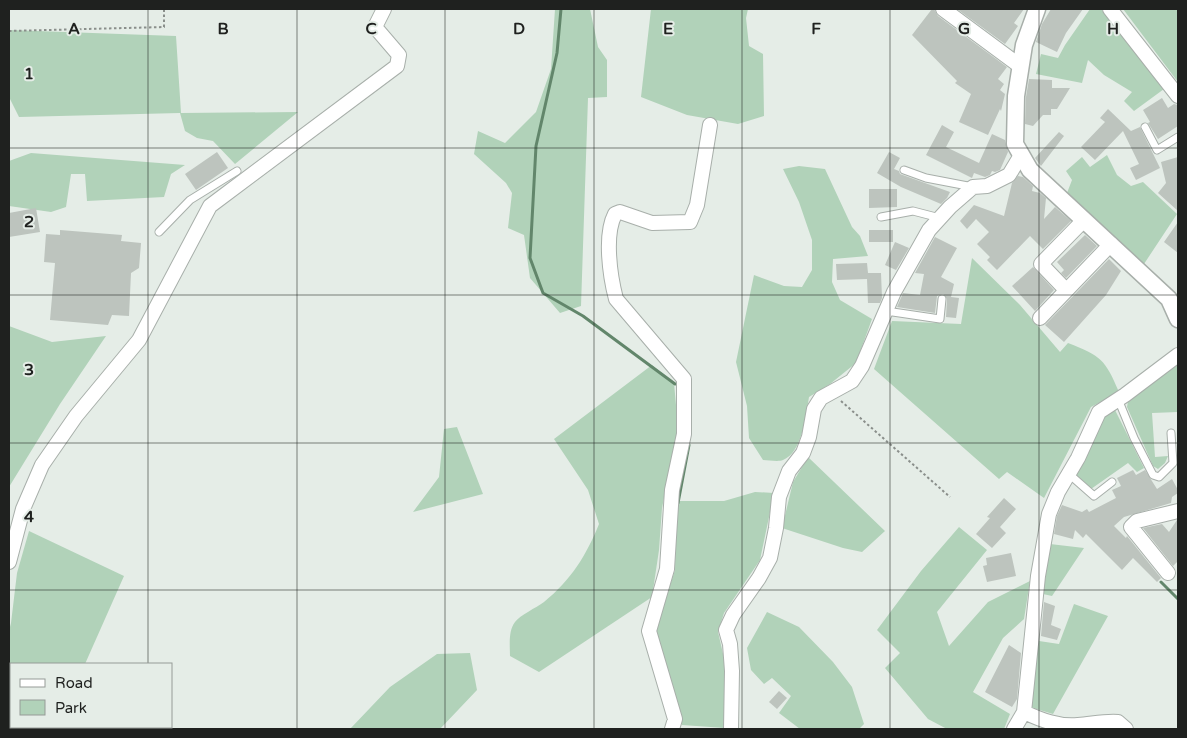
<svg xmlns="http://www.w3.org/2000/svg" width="1187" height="738" viewBox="0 0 1187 738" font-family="'Varela Round',sans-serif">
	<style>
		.green { fill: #b1d2b9 }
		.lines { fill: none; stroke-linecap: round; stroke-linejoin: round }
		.stream { stroke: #62866b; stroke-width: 3 }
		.building { fill: #bdc4be }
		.service-casing { stroke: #a8afaa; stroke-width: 9 }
		.minor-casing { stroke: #a8afaa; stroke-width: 16 }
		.tertiary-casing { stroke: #a8afaa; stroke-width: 19 }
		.path { stroke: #8a8f8b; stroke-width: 2; stroke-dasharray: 2.5 2.5; stroke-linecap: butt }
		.service { stroke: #fff; stroke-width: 7 }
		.minor { stroke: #fff; stroke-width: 14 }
		.tertiary { stroke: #fff; stroke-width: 16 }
		.grid { fill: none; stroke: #1f211f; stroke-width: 1; stroke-opacity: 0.55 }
		.grid-label { font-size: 16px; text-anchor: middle; font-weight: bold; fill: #1f211f; stroke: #e5ede7; stroke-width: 4; stroke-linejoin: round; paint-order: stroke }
	</style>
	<rect width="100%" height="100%" fill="#e5ede7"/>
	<path class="green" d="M555,9H590L598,47L607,60V97L588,98L581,306L560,313L530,278L524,235L508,228L512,193L506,183L474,154L478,131L505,143L536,112L551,69Z
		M651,9H748L746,18L749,46L763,54L764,116L738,124L687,115L641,97Z
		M1090,9H1101L1164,89L1134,111L1124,101L1132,92L1104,75L1088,60L1082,83L1036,74L1041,54L1058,58L1065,45Z
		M1124,9H1178V82L1123,9Z
		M9,30L176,36L181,113L298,112L235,164L213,141L197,138L185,131L180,113L19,117L9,97Z
		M31,153L185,165L171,174L164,197L87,201L85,174H71L66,207L51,212L9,206V161Z
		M1107,155L1117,175L1131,186L1143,182L1177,214L1144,264L1067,193L1072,180L1066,171L1082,157L1090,167Z
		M799,166L825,169L852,227L860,236L868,256L833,259L832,282L840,300L872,319L856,363L830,384L809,397C806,415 802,453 783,460C778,462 769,460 763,460L749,438L747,406L736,362L754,275L784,286L802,287L812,270V240L799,202L783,169Z
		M972,258L1020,305L1060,352L1068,343C1101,356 1105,359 1119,392L1091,407L1044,498L1007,472L999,479L874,369L892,321L961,324Z
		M9,326L52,342L106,336L60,404L9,487Z
		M1178,360V412L1152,413L1155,457L1168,456L1165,463L1158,469L1153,466L1127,407L1128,401Z
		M652,365L674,383L678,427L662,508L659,550L652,597L539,672L510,656C510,646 508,631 515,622C520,615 536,608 544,602C571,580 586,556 599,524L588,490L554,439Z
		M1114,408L1144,468L1137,472L1128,463L1091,489L1075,474L1101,414Z
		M457,427L483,494L413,512L439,477L444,429Z
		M808,457L885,531L862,552L843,548L782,528L793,482Z
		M755,492L774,493L760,560L724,613L718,632L724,658L725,728L682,725L672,684L655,631L675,570L676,501H724Z
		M959,527L987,550L937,612L949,646L988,602L1030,581L1024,619L1003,638L973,692L1010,714L1004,729H947L928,719L885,668L900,653L877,630L921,571Z
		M29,531L124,576L85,664H11V689L9,685V631L11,623L17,573Z
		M1050,544L1084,548L1052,596L1043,594Z
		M1074,604L1108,616L1053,714L1030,707L1039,641L1059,644Z
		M767,612L799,627L833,662L852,687L864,724L859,729H800L779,713L791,696L772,678L764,684L751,670L747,648Z
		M470,653L477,690L440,729H350L390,687L437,654Z"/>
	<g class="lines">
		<path class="stream" d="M561,9L557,53L536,146L530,258L543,293L583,316L675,384
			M678,503L689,445
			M1161,582L1178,599"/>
	</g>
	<path class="building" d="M932,9H934L938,16L1007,67L998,79L1004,84L1000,90L1005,94L1001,111L1000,109L988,135L959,122L971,94L955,83L957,81L912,35Z
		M957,9H1024L1014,23L1018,26L1005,44Z
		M1051,9H1083L1066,33L1057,52L1036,42L1042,24Z
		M1029,79L1052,80V88H1070L1057,109H1051V115H1043L1033,126L1025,124L1026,97Z
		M1162,98L1168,108L1174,104L1178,105V126L1158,139L1148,123L1150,122L1143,110Z
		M1108,109L1131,131L1140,127L1160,168L1136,180L1130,168L1139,164L1123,131L1095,160L1081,147L1105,122L1100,118Z
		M942,125L954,132L946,147L979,163L992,134L1005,140L1008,152L1000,170L995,172L992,171L990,175L985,177L974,173L972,178L926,155Z
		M1059,132L1064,136L1041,166L1035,158Z
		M217,152L228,168L196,190L185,174Z
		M889,152L900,158L894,169L899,171L900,174L950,192L947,198L941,204L901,187L877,173Z
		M1178,157V211L1158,193L1166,183L1161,162Z
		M1018,176L1023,177L1033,186L1032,191L1040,193L1046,198L1044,219L1055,207L1071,221L1043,249L1030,236L997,270L987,260L990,257L977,244L989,232L976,219L967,229L960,221L974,205L1004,216L1012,183Z
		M869,189H897V207L869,208Z
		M36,208L40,232L9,237V213Z
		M1178,222V253L1164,242Z
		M60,230L122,235L121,241L141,243L139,268L131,273L129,316L112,315L108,325L50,320L55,263L44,262L46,234L60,235Z
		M869,230H893V242H869Z
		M1085,235L1097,246L1066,278L1061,273L1064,270L1057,262Z
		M935,237L957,248L941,277L954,284L951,297L959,298L956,318L946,317L947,299L943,294L937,296L935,313L897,307L903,293L920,295L924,274L915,273Z
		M895,242L909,248L896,270L885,265Z
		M1109,259L1121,271L1106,295L1064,342L1045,325Z
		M867,263L868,273H881L882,298L880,303H868L867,279L837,280L836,264Z
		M1033,267L1054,290L1035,311L1012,286Z
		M1133,470L1136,475L1145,470L1157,489L1172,479L1178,490V493L1172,497L1171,503L1124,517L1114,526L1126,538L1127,536L1161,578L1157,582L1133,558L1122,570L1086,534L1083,538L1075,530L1073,539L1054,534L1057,516L1062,505L1082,512L1087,509L1089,512L1116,498L1112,490L1121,486L1117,478Z
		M1004,498L1016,509L1000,527L1006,533L992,548L976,534L990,518L987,517Z
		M1177,520H1178V561L1173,566L1143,528L1162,524L1169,532Z
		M1011,553L1016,576L987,582L983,566L987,565L986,558Z
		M1044,602L1055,606L1051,625L1061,629L1057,640L1041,636Z
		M1009,645L1021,653L1017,699L1012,707L985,692Z
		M779,691L787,698L777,709L769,702Z"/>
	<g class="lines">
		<defs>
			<path id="service" d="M1145,127L1157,150L1178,137
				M904,170L926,178L973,187
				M881,217L913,211L940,218
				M159,232L190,200L237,171
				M886,311L940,319L942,299
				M1118,399L1134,438L1153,475L1159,477L1173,463L1171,433
				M1069,474L1094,496L1112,482"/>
			<path id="minor" d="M943,9L1020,66
				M1110,9L1178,96
				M1066,290L1041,264L1084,220
				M1040,318L1111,244
				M9,562L23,509L42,465L76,416L139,340L210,206L397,66L399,55L375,27L384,9
				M1168,573L1131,527L1137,521L1178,511
				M1024,712C1041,720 1059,727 1078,725C1092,724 1104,721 1118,722L1126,729
				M9,717L11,719
				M19,727L24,729
				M672,729L675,719L649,631L667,569L672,490L684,434V379L616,299C610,276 604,235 615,214L620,212L652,223L690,222L697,205L710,125
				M731,729L732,671L730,644L726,630L733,615L759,578L770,558L776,528L779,497L789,471L803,453L809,437L814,409L821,398L852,381L862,366L894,292L929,230L950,207L973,187L987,186L1009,175L1021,155
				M1014,729L1024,712L1038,576L1049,514L1058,492L1078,458L1099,412L1125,395L1178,355"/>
			<path id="tertiary" d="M1037,9L1024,45L1016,96L1015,144L1030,170L1169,299L1178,319"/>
		</defs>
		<use href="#service" class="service-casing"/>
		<use href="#minor" class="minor-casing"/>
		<use href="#tertiary" class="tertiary-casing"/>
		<path class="path" d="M9,31L164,27V9
			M841,401L950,497"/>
		<use href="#service" class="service"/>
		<use href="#minor" class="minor"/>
		<use href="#tertiary" class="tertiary"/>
	</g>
	<path class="grid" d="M148,9V664M297,9V729M445,9V729M594,9V729M742,9V729M890,9V729M1039,9V729M9,148H1178M9,295H1178M9,443H1178M9,590H1178M148,727V729"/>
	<g class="grid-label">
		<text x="74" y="34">A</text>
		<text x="223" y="34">B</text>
		<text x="371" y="34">C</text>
		<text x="519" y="34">D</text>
		<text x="668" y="34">E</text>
		<text x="816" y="34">F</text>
		<text x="964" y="34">G</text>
		<text x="1113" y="34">H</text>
		<text x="29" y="79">1</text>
		<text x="29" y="227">2</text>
		<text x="29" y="375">3</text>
		<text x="29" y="522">4</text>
	</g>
	<rect width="1187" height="738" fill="none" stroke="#1f211f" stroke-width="20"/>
	<rect x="10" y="663" width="162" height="65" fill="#e5ede7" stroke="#969b97"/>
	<rect x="20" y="679" width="25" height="8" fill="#ffffff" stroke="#969b97"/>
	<text x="55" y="688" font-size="15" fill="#1f211f">Road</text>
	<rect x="20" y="700" width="25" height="15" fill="#b1d2b9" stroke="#969b97"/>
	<text x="55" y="713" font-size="15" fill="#1f211f">Park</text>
</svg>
